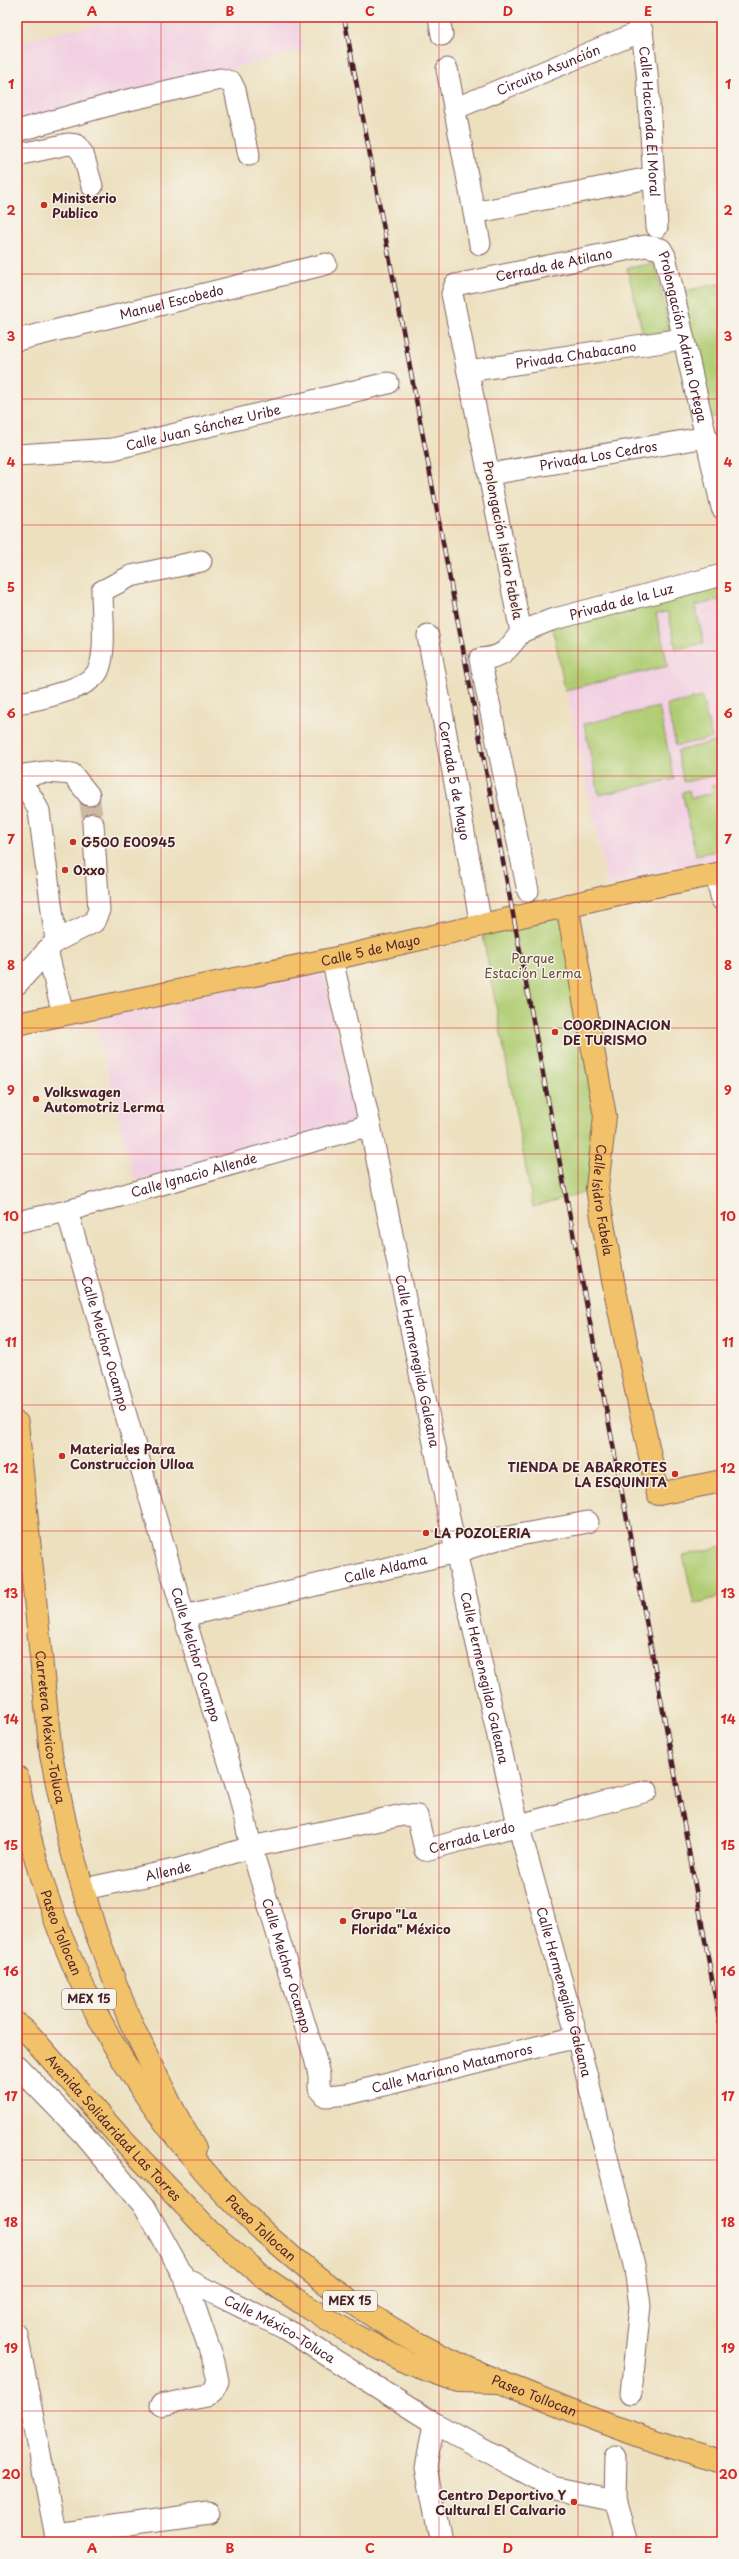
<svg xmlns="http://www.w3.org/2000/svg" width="739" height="2559" viewBox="0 0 739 2559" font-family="'Playpen Sans',sans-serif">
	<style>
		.built { fill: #f2cfe2 }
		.green { fill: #b0cd73; stroke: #7d764f }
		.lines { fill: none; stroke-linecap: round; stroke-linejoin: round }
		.minor-tunnel { stroke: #ccb9a1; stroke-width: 21; stroke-dasharray: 21 10; stroke-linecap: butt }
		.minor-casing { stroke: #83635f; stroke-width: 23 }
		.major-casing { stroke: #83635f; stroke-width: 24 }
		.highway-casing { stroke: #83635f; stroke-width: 24 }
		.minor { stroke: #fff; stroke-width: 21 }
		.major { stroke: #f2c26a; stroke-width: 22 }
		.highway { stroke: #f2c26a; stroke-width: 22 }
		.rail-casing { stroke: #4a1f2b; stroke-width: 4.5 }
		.rail { stroke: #f7f3e8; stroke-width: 3; stroke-dasharray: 9; stroke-linecap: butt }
		.grid { fill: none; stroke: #d62828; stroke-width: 1; stroke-opacity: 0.55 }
		.poi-dot { fill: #c8321e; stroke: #f7f3e8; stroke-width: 1.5 }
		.labels { text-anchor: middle; stroke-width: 3; stroke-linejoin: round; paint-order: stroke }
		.shield { fill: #f7f3e8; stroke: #7e5f64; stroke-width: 1 }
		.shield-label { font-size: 12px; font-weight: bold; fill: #4a1f2b }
		.street-label { font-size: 13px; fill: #4a1f2b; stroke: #f7f3e8 }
		.poi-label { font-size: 13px; font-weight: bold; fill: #4a1f2b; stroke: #f7f3e8; text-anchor: start }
		.park-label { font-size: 13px; fill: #644a3d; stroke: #f7f3e8 }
		.neatline { fill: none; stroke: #d62828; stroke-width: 1.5 }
		.grid-label { font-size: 13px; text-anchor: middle; font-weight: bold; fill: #d62828 }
	</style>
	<rect width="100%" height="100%" fill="#f7f3e8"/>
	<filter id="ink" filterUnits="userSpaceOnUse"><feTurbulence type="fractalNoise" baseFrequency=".025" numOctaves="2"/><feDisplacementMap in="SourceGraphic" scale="8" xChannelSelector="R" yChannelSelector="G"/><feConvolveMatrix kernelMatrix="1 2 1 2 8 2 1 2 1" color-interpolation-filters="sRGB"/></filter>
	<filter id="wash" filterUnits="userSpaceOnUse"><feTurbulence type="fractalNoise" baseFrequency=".012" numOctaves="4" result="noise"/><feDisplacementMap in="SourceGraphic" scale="16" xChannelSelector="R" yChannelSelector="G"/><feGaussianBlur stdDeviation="0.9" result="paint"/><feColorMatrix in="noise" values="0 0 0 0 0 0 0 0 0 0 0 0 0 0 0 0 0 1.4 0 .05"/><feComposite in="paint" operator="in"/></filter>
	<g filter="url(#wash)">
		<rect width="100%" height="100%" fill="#ece0bf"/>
		<path class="built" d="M130,17H297L304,50L17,121V42Z
			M722,582V865L608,886L553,628Z
			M322,968L357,1123L134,1180L95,1019Z"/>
		<path class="green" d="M655,263L670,332L643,334L627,268Z
			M722,283V415L709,418L680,292Z
			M722,582V609L719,600L695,606L704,643L676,649L668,612L656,614L668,666L565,690L553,628Z
			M702,697L712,738L676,746L667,705Z
			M659,707L674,779L599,795L584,724Z
			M722,740V850L696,855L682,792L689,790L691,798L712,793L711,785H718L717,775L684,782L677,751Z
			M567,905L605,1116L597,1188L533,1207L481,925Z
			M722,1546V1596L694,1604L683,1556Z"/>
	</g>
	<g filter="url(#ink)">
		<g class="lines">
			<path class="minor-tunnel" d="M89,795L93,824"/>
			<defs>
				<g id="minor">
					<path d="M439,17L442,35"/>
					<path id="s1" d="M636,17L642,31L647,72L657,227"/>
					<path d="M447,69L480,244"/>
					<path id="s2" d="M454,109L642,31"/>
					<path d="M17,131L120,102L220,79L231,82L235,90L249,155"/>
					<path d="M17,155L68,144L76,145L83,154L92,186"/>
					<path d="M474,213L654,177"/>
					<path id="s3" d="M17,340L326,264"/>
					<path id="s4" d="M468,371L683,339"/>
					<path id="s5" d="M17,455L113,449L388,383"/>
					<path id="s6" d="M490,474L707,437"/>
					<path id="s7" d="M521,632L551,620L722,575"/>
					<path id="s8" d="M428,636L481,925"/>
					<path d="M17,703C37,700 89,689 98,671C107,653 102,612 102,591L131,576L201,561"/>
					<path d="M17,776L46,772L72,774L89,795"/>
					<path d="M17,783C29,790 33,799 39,811L56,941L17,984"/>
					<path d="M716,874L722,900"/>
					<path id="s9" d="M528,891L480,659C504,657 507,651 521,632L452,294L455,285L645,246L661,249L665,256L722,508"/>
					<path d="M56,941L94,922L99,910L93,824"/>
					<path d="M47,950L63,1014"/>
					<path id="s10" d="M332,959L370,1125L456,1552L518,1824L577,2037L635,2269L640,2306L631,2393"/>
					<path id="s11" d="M67,1211L184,1616L240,1798L251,1847L315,2058L319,2075V2088L326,2096L348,2094L577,2037"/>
					<path id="s12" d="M17,1222L67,1211L370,1125"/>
					<path id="s13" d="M184,1616L456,1552L498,1539L588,1522"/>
					<path id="s14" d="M84,1889L179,1869L251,1847L403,1815L417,1816L425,1850L647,1791"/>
					<path id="s15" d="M17,2066L83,2134L145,2207L185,2279L284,2328L434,2423L552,2487L615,2500"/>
					<path d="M17,2335L57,2542"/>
					<path d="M161,2405L207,2396L214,2390L218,2381L214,2362L185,2279"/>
					<path d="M434,2423L426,2468L441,2542"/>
					<path d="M616,2457L615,2500L627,2542"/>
					<path d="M55,2534L209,2513"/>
				</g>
				<g id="major">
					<path id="s16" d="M567,905L605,1116L597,1188L613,1281L658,1494L722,1481"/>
					<path id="s17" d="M17,1024L332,959L636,890L722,873"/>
					<path id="s18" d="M17,1423L51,1755L69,1841L95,1930L130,2021L172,2107L195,2149"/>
					<path id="s19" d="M17,2024L30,2035L116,2133L210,2232L262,2276L303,2304L354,2335L408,2363L458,2381L498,2382"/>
				</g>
				<g id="highway">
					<path id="s20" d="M17,1777C59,2016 199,2217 410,2339C454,2364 501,2383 548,2401C576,2412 604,2424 632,2433C661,2444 692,2452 722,2461"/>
				</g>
			</defs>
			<use href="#minor" class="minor-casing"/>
			<use href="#major" class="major-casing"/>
			<use href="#highway" class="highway-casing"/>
			<use href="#minor" class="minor"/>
			<use href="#major" class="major"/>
			<use href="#highway" class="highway"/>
			<defs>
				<path id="rail" d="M344,17L677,1785L722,2035"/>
			</defs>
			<use href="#rail" class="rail-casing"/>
			<use href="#rail" class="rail"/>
		</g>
	</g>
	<path class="grid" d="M161,17V2542M300,17V2542M439,17V2542M578,17V2542M17,148H722M17,274H722M17,399H722M17,525H722M17,651H722M17,776H722M17,902H722M17,1028H722M17,1154H722M17,1280H722M17,1405H722M17,1531H722M17,1657H722M17,1782H722M17,1908H722M17,2034H722M17,2160H722M17,2286H722M17,2411H722"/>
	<g class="poi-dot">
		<circle cx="44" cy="205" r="4"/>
		<circle cx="73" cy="842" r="4"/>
		<circle cx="65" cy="870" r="4"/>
		<circle cx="555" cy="1032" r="4"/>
		<circle cx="36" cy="1099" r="4"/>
		<circle cx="62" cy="1456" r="4"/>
		<circle cx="675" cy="1474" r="4"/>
		<circle cx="426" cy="1533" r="4"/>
		<circle cx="343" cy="1921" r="4"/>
		<circle cx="574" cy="2502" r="4"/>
	</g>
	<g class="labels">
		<g class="shield">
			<rect x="62" y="1989" width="54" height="20" rx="3"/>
			<rect x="323" y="2291" width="54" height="20" rx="3"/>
		</g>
		<g class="shield-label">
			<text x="89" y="2003">MEX 15</text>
			<text x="350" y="2305">MEX 15</text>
		</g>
		<g class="street-label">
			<text dy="5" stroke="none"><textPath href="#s2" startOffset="102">Circuito Asunción</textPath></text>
			<text dy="5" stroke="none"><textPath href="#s1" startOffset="106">Calle Hacienda El Moral</textPath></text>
			<text dy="5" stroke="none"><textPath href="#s9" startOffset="744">Cerrada de Atilano</textPath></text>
			<text dy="5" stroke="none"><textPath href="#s3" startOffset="159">Manuel Escobedo</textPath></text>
			<text dy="5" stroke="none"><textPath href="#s9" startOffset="944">Prolongación Adrian Ortega</textPath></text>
			<text dy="5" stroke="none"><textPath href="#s4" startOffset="109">Privada Chabacano</textPath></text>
			<text dy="5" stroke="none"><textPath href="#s5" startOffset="189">Calle Juan Sánchez Uribe</textPath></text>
			<text dy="5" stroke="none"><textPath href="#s6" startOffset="110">Privada Los Cedros</textPath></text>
			<text transform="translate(503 540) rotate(79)" y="5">Prolongación Isidro Fabela</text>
			<text dy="5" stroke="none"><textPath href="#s7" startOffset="105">Privada de la Luz</textPath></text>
			<text dy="5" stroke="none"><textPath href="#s8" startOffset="147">Cerrada 5 de Mayo</textPath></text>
			<text dy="5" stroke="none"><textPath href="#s17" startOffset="361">Calle 5 de Mayo</textPath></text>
			<text dy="5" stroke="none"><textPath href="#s12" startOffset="183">Calle Ignacio Allende</textPath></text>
			<text dy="5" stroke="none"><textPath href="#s16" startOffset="299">Calle Isidro Fabela</textPath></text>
			<text dy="5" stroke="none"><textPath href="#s11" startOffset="138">Calle Melchor Ocampo</textPath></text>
			<text dy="5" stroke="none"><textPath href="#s10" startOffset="411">Calle Hermenegildo Galeana</textPath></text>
			<text dy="5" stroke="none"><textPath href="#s13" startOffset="207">Calle Aldama</textPath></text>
			<text dy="5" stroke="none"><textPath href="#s11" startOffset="462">Calle Melchor Ocampo</textPath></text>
			<text dy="5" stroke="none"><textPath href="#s10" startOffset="735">Calle Hermenegildo Galeana</textPath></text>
			<text dy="5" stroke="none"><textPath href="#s18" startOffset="306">Carretera México-Toluca</textPath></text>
			<text dy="5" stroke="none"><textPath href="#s14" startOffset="425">Cerrada Lerdo</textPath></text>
			<text dy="5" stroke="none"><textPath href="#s14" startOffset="86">Allende</textPath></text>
			<text dy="5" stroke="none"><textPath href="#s20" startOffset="162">Paseo Tollocan</textPath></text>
			<text dy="5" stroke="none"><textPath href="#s11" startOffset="786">Calle Melchor Ocampo</textPath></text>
			<text dy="5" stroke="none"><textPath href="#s10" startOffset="1059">Calle Hermenegildo Galeana</textPath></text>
			<text dy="5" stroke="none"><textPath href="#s11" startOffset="1053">Calle Mariano Matamoros</textPath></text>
			<text dy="5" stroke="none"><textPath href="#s19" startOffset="142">Avenida Solidaridad Las Torres</textPath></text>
			<text dy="5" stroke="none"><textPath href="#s20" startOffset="522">Paseo Tollocan</textPath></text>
			<text dy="5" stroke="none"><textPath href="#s15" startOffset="380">Calle México-Toluca</textPath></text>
			<text dy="5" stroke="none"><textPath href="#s20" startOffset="845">Paseo Tollocan</textPath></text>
		</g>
		<g class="poi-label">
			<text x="52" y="203">Ministerio<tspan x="52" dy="15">Publico</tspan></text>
			<text x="81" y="847">G500 E00945</text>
			<text x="73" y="875">Oxxo</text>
			<text x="563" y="1030">COORDINACION<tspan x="563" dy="15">DE TURISMO</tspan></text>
			<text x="44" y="1097">Volkswagen<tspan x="44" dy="15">Automotriz Lerma</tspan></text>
			<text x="70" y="1454">Materiales Para<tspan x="70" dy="15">Construccion Ulloa</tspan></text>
			<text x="667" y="1472" text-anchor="end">TIENDA DE ABARROTES<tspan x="667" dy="15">LA ESQUINITA</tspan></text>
			<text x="434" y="1538">LA POZOLERIA</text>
			<text x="351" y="1919">Grupo "La<tspan x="351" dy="15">Florida" México</tspan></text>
			<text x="566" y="2500" text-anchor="end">Centro Deportivo Y<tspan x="566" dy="15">Cultural El Calvario</tspan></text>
		</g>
		<g class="park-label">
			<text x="533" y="963">Parque<tspan x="533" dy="15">Estación Lerma</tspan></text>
		</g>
	</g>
	<rect width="739" height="2559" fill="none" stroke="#f7f3e8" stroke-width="44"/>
	<rect x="22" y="22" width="695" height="2515" class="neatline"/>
	<g class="grid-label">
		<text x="92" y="16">A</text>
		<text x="230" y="16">B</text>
		<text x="370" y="16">C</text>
		<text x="508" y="16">D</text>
		<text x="648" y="16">E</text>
		<text x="11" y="89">1</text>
		<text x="728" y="89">1</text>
		<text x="11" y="215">2</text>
		<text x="728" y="215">2</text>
		<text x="11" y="341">3</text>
		<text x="728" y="341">3</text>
		<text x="11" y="467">4</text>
		<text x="728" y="467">4</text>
		<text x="11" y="592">5</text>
		<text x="728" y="592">5</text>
		<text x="11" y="718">6</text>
		<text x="728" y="718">6</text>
		<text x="11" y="844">7</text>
		<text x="728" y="844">7</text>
		<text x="11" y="970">8</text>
		<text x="728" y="970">8</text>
		<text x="11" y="1095">9</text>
		<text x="728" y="1095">9</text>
		<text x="11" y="1221">10</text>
		<text x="728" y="1221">10</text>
		<text x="11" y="1347">11</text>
		<text x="728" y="1347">11</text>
		<text x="11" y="1473">12</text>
		<text x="728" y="1473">12</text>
		<text x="11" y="1598">13</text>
		<text x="728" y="1598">13</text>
		<text x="11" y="1724">14</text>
		<text x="728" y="1724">14</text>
		<text x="11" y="1850">15</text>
		<text x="728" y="1850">15</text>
		<text x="11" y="1976">16</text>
		<text x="728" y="1976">16</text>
		<text x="11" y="2101">17</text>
		<text x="728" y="2101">17</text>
		<text x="11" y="2227">18</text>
		<text x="728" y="2227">18</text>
		<text x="11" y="2353">19</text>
		<text x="728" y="2353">19</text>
		<text x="11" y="2479">20</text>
		<text x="728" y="2479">20</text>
		<text x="92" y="2553">A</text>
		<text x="230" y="2553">B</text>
		<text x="370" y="2553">C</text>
		<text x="508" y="2553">D</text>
		<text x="648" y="2553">E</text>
	</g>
</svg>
